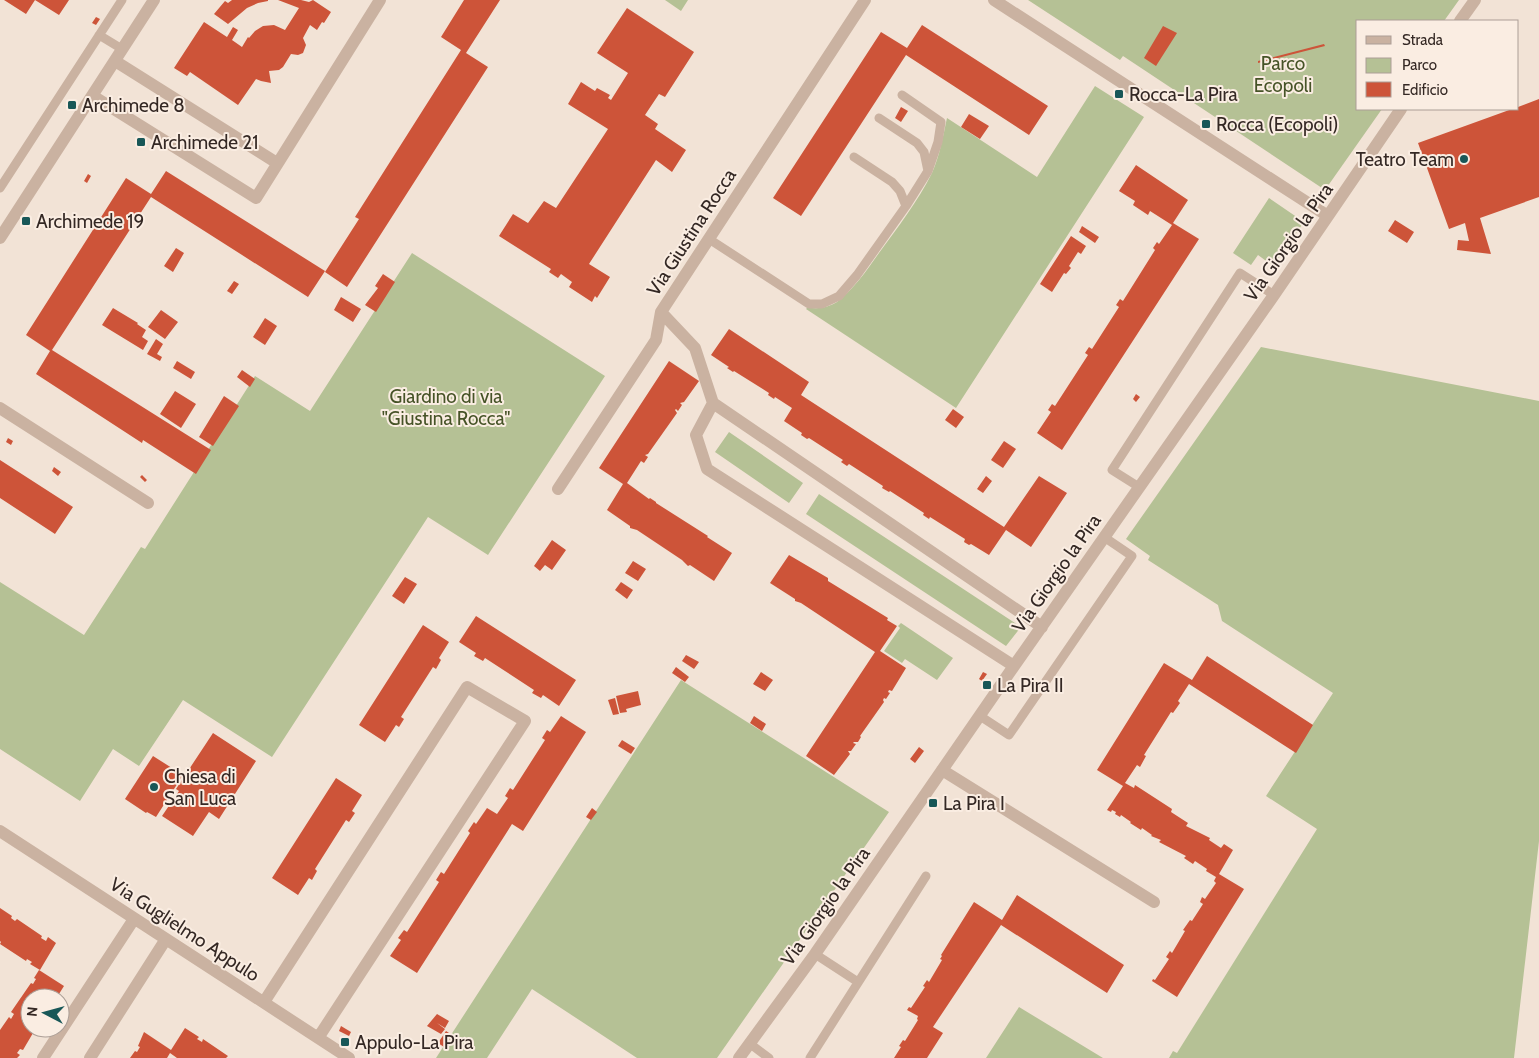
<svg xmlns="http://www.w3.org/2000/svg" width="1539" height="1058" viewBox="0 0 1539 1058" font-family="Cabin,sans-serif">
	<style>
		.green { fill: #b5c195 }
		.building { fill: #cd5439 }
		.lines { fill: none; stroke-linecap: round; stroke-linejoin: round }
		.lane { stroke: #cab2a1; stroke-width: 9 }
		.street { stroke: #cab2a1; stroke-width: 12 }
		.poi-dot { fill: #185757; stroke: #faede2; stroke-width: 2 }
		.labels { text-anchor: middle; stroke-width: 4; stroke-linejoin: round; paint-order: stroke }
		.park-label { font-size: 19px; fill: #465327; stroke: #faede2 }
		.poi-label { font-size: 19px; fill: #342824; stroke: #faede2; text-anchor: start }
		.street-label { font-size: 19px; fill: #342824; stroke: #faede2 }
	</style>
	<rect width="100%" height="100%" fill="#f2e3d6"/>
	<path class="green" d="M665,0H688L681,11Z
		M1028,0H1459L1444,21H1358V109H1382L1325,190L1123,56L1120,60Z
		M1095,86L1144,117L956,408L806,309L808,307C817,310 829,307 837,302C854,289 867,270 879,253C898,227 918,201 932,173C940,155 943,136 947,118L1037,177Z
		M1269,198L1304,222L1273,266L1258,255L1251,265L1233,253Z
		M412,253L605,376L488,555L428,517L272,757L183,700L139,766L113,749L80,801L0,749V582L84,635L141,547L145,549L255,376L310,411Z
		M1261,347L1539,401V841L1514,1058H1169L1173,1051L1177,1053L1317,829L1266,796L1333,693L1222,621L1218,605L1148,560L1150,556L1126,539Z
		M729,432L803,483L789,503L715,452Z
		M819,494L1021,627L1006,646L806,514Z
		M901,623L953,658L937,680L905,659L902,663L884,651L900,628L898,626Z
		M681,680L889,812L717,1058H637L532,989L487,1058H436Z
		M1019,1007L1103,1058H986Z"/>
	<path class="building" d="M4,0H35L26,14Z
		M35,0H69L59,15Z
		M232,0H268V1L258,3L247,8L228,24L214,14L225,1L228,3Z
		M278,0H301L309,2L313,0L331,12L324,23L322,22L317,30L310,25L303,38L306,45L303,53L298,55L291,54L283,67L279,70L269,71L271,83L261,81L256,79L238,105L190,72L187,76L174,68L204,22L227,37L233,27L238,30L232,40L242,47L248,37L249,38L255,31L263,26L274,25L285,30L299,8Z
		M464,0H500L466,53L488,67L347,287L325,272L359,219L355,217L461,50L441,37Z
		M627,8L694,52L665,97L659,94L645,115L658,124L655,129L686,150L672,172L656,160L589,264L610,277L597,298L595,296L592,302L569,287L572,282L561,274L558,278L549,272L551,269L499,236L513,214L528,223L544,201L556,208L608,129L568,104L581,82L595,91L597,88L610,95L608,98L611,100L628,73L597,53Z
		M96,17L100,19L96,25L92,23Z
		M922,25L1048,106L1029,135L906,55L801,216L773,198L881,32L907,48Z
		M1163,26L1177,33L1156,66L1144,58Z
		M1324,44L1325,46L1258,63V61Z
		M1539,99V197L1480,218L1491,254L1457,250L1458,240L1469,241L1465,223L1449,229L1418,143L1512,109H1518V107Z
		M901,107L908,111L901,122L895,118Z
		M969,114L989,126L980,139L961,127Z
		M1136,165L1188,200L1173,223L1199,239L1062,450L1037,433L1051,412L1048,410L1052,404L1055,406L1088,355L1085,353L1089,347L1092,349L1119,307L1116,305L1120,299L1123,301L1155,250L1153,248L1157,242L1159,244L1172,225L1150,211L1148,215L1133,205L1135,201L1119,191Z
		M166,171L325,271L308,297L151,197L65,330L52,350L211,450L196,474L143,440L142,443L36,374L50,351L26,335L126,178L151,194Z
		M88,174L91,176L87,183L84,181Z
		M1395,220L1414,232L1407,243L1388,231Z
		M1082,226L1099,237L1095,243L1079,232Z
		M1071,236L1086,246L1081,254L1078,252L1069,266L1071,268L1066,274L1064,273L1052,292L1040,284Z
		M176,248L184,253L173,272L164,266Z
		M383,274L395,282L376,312L365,305L378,288L375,286Z
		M234,281L239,284L232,294L227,291Z
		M341,297L361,309L353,322L334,310Z
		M113,308L138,323L137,324L146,330L142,337L148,341L143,350L102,325Z
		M161,310L178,322L165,339L148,327Z
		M265,318L277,326L265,345L253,337Z
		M729,329L809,382L801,395L1004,527L1039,476L1067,493L1031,547L1006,530L989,555L971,544L969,545L964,542L965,539L930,517L929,519L923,515L924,513L890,491L889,492L882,488L883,486L849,464L847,466L841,462L843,460L809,438L807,439L801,435L802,433L784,421L792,408L775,397L774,399L768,395L769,393L734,371L733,372L727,368L729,367L711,355Z
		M156,339L163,344L157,354L162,357L160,361L147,354Z
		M177,361L195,372L191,379L173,368Z
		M669,361L699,381L684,402L680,403L682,405L678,411L676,409L675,410L677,413L648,454L645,455L648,457L644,463L641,461L627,483L649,499L650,498L656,502V503L708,536L707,537L732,553L714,581L690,565L688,566L682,560L637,530L630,528V526L607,510L623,484L599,468Z
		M242,370L255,379L250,387L237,377Z
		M175,391L196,404L181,428L160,414Z
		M1136,394L1140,397L1136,402L1133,399Z
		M224,396L239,406L213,446L199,437Z
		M953,409L964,417L956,428L945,420Z
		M8,438L13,441L11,445L6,442Z
		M1004,441L1016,449L1003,468L991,460Z
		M0,460L73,507L55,534L0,498Z
		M54,467L61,472L58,476L52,471Z
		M142,475L147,480L145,482L140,477Z
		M986,476L992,481L983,493L977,489Z
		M552,540L566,550L552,570L545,565L540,571L534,566Z
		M789,555L828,578V581L888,618L887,620L897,626L880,651L906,668L892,691L889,690L888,692L890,693L886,699L884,698L883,700L884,702L860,736L861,737L858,742H854L853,743L856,744L851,751H848L850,754L834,775L806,756L875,652L801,603L795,601V599L770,583Z
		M633,561L646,569L638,581L625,573Z
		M405,577L417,584L404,604L392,596Z
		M621,582L633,590L627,599L615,590Z
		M476,616L576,680L559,706L543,695L541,698L532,693L534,690L485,658L483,661L474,656L476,653L459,642Z
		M423,625L449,642L439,658L441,660L436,669L433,667L401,717L404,719L399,727L396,725L385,742L359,725Z
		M686,655L699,662L694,669L682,661Z
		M1207,656L1313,725L1296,753L1189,684L1178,701L1180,703L1173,713L1171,712L1144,755L1146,756L1140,767L1137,765L1125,783L1134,788L1135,785L1172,809L1171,812L1188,823L1186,826L1210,838L1209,840L1221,848L1224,844L1233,850L1219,874L1244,889L1177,997L1152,981L1153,979L1155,980L1169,959L1166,957L1170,951L1172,953L1185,931L1183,930L1190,920L1192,921L1203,904L1200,902L1202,897L1205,899L1216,883L1214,881L1216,877L1206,871L1207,869L1195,861L1193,864L1184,858L1186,856L1159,842L1161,840L1151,836L1152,835L1142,828L1141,830L1130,823L1131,822L1121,815L1120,817L1115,814L1116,812L1112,810L1111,812L1107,810L1123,786L1097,770L1164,663L1192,680Z
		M676,667L689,677L685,682L672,673Z
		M761,672L773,680L765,691L753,684Z
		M983,672L987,674L982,681L979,679Z
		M638,691L641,705L626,709L627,712L620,713L616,696Z
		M615,698L619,714L613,715L608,700Z
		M561,716L586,732L523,831L512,824L417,973L390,956L401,940L398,938L404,930L407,932L439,882L436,880L441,872L444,874L470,833L468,831L474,822L476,824L487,808L497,814L508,798L505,796L510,788L513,790L545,740L542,738L547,730L550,732Z
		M754,716L766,724L762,731L750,723Z
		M213,733L256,761L219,819L209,812L193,836L162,816L179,791L176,789Z
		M622,740L635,748L631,754L618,746Z
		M919,747L924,751L915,763L910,759Z
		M153,756L183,775L156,817L147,812L146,813L125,799Z
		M336,778L362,795L352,811L355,813L349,822L346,820L315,869L317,871L312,880L309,878L298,895L272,878Z
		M592,808L597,812L591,820L586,817Z
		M1017,895L1124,965L1107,993L1001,925L933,1027L943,1033L927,1058H894L901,1047L899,1046L903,1040L905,1041L918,1020L917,1019L918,1016L907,1010L909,1007L911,1008L925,987L923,986L927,980L929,982L942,960L940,959L942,956L941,955L974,902L1002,920Z
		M0,908L12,916L11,918L15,921L17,919L42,936L41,938L46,941L48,937L56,943L40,970L30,964L32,962L27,959L26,961L0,944L1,942L0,941Z
		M39,970L64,986L59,994L57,993L53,998H30V1028H34L31,1032L33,1033L23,1050L20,1049L17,1053L20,1055L17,1058H0V1030L9,1017L11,1019L14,1014L11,1012L31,983L33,984L36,979L34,978Z
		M437,1014L449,1021L445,1028L437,1023L445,1029L441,1034L427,1026Z
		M341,1026L351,1032L349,1036L339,1031Z
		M185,1028L199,1037L197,1039L202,1042L203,1039L228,1056L226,1058H177L170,1053L167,1058H130L135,1051L137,1052L140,1047L138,1046L144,1032L171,1050Z
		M446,1031L452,1035L444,1047L438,1043Z"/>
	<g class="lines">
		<path class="lane" d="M99,35L122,49
			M879,118L917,143L924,152L928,171
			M854,157L892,182L900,191L906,206
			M0,188L122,0
			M709,239L809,304H822L839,296L857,275L906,206L928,171L938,142L941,122L902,95
			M1139,487L1112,470L1240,273L1274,295
			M980,716L1009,735L1132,556L1104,537
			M815,954L858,982
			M749,1043L769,1058
			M810,1058L926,876"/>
		<path class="street" d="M994,0L1328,216
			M1460,21L1475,0
			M115,61L277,163
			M93,96L256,198L380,0
			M0,238L154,0
			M661,312L695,348L713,403L1042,627
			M713,403L696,435L707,469L1014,666
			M0,408L148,503
			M558,489L656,340L661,312L865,0
			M942,770L1154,902
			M0,831L349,1058
			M264,1002L467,687L525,721L318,1038
			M43,1058L134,919
			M90,1058L166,939
			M739,1058L815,954L1014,666L1274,295L1401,109"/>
	</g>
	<g class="poi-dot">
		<rect x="1114" y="89" width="10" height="10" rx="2.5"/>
		<rect x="67" y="100" width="10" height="10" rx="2.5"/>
		<rect x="1201" y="119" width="10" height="10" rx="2.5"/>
		<rect x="136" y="137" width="10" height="10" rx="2.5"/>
		<circle cx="1464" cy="159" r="5"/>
		<rect x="21" y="216" width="10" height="10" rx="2.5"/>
		<rect x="982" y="680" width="10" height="10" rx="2.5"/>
		<circle cx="154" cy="787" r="5"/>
		<rect x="928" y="798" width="10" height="10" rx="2.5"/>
		<rect x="340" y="1037" width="10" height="10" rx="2.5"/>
	</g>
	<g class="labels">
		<g class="park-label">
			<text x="1283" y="70">Parco<tspan x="1283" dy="22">Ecopoli</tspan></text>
			<text x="446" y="403">Giardino di via<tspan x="446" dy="22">"Giustina Rocca"</tspan></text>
		</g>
		<g class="poi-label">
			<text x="1129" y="101">Rocca-La Pira</text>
			<text x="82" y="112">Archimede 8</text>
			<text x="1216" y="131">Rocca (Ecopoli)</text>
			<text x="151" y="149">Archimede 21</text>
			<text x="1454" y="166" text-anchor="end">Teatro Team</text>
			<text x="36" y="228">Archimede 19</text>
			<text x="997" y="692">La Pira II</text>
			<text x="164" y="783">Chiesa di<tspan x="164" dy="22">San Luca</tspan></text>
			<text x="943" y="810">La Pira I</text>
			<text x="355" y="1049">Appulo-La Pira</text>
		</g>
		<g class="street-label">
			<text transform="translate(691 232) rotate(-57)" y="7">Via Giustina Rocca</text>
			<text transform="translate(1288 242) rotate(-55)" y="7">Via Giorgio la Pira</text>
			<text transform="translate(1056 573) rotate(-55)" y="7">Via Giorgio la Pira</text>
			<text transform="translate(825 906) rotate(-55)" y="7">Via Giorgio la Pira</text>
			<text transform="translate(185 929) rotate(33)" y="7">Via Guglielmo Appulo</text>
		</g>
	</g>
	<rect x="1356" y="20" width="162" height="90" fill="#faede2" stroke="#ab9e96"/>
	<rect x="1366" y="36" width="25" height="8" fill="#cab2a1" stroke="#ab9e96"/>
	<text x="1402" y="45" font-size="15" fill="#342824">Strada</text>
	<rect x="1366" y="58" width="25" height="15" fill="#b5c195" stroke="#ab9e96"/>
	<text x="1402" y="70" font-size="15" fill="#342824">Parco</text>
	<rect x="1366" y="82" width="25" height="15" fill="#cd5439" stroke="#ab9e96"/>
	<text x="1402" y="95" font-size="15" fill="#342824">Edificio</text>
	<g transform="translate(45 1013) rotate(276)"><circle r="24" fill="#faede2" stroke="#ab9e96"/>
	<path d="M0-4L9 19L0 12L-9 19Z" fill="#185757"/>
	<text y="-8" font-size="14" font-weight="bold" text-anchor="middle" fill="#342824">N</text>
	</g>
</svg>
